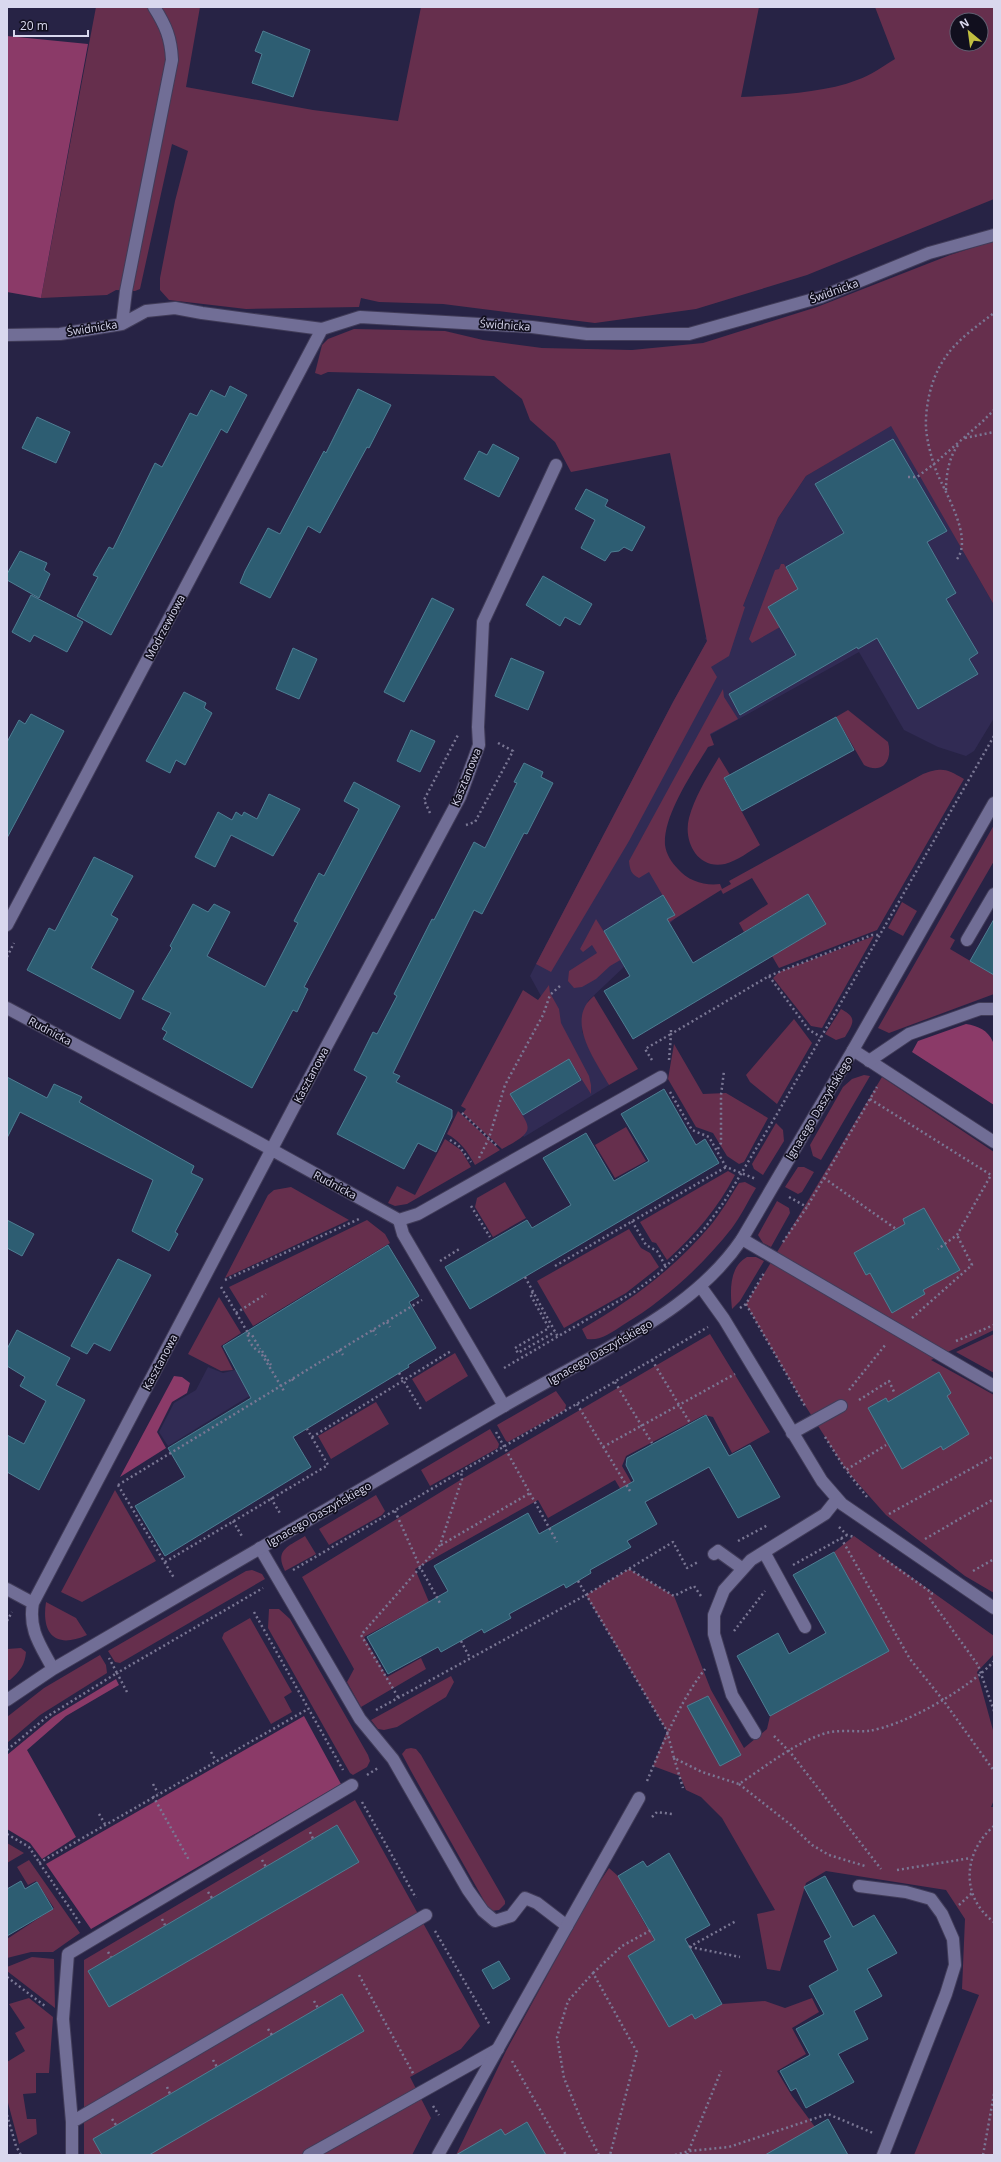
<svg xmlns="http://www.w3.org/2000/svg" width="1001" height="2162" viewBox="0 0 1001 2162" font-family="'Open Sans',sans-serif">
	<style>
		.built { fill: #312b54 }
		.green { fill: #662f4d; fill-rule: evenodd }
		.forest { fill: #8b3a68 }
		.building { fill: #2d5d72; stroke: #4e7e93 }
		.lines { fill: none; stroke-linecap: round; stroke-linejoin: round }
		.service-casing { stroke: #413c59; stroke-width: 14 }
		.minor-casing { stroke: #413c59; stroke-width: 14 }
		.path { stroke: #7a7794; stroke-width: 2.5; stroke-dasharray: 2 3; stroke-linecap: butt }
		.service { stroke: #716e96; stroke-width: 12 }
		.minor { stroke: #716e96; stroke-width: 12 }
		.labels { text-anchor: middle; stroke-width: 3.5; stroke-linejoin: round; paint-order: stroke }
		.street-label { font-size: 11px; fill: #d9d8ee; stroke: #110f1e }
	</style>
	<rect width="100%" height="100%" fill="#272345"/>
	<path class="built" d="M891,425L994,605V718L974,751L966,756L938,747L904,730L859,652L701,740L644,847L681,913L588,1001L582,1031L591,1053L609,1085L524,1137L502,1101L553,1018L530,976L536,964L673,702L707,641L705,638L743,606L778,518L806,476Z
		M371,1288L385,1313L168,1446L159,1432L174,1403L196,1390L208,1367L223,1373L235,1370Z"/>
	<path class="green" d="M96,7H200L186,87L313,110L398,121L421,7H759L741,97C776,95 824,93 857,80C870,76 883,66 895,59L875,7H994V199L807,275L696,309L595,323L443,304L379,302L361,298L359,307L246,309L169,300L160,290V278L175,201L188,151L172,144L140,289L135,291L116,290L107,295L41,298ZM957,20H981V44H957Z
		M994,241V605L891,426L806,476L778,518L743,606L745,607L729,656L711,667L717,677L629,841L551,972L536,964L673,702L707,641L670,453L571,472L555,442L530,420L522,399L494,376L328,372L321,375L315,373L322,345L328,339L354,329L445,331L483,340L542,348L632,350L703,343L817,307L950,255Z
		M781,564H784L798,589L780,627L752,643L749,639L775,570L779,569Z
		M723,689L724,697L738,719L710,734L714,745L708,747C693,772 663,815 665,845C666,854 672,863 678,869C688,881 705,886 720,884L722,889L731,884L729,881L923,774C943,767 946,769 964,779L877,930L779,968L772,956L826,924L808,894L744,932L739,923L768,904L752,878L723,894L721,890L663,926L648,944L610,966L596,979L582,987L574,988L568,981L569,971L597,953L592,945L583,952L580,949L596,919L616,951L674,915L649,872L639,878C631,874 630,870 629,861Z
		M848,710L888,742C893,760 883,775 864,765L836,717Z
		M719,757L730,775L724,779L760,845C750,851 737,861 725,864C697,870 683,841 689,818C695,796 708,776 719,757Z
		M994,825V861L950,937L955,940L950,949L994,975V994L889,1033L878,1028Z
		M902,902L917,911L903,936L888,928Z
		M874,936L822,1028L811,1026L773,978L779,972Z
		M549,985L550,993L559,1009L561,1023L589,1076L591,1085V1094L569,1059L511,1094C526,1128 543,1127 502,1149L463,1113L466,1109L461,1106L523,990L538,1000Z
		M594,996L638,1069L609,1085C596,1061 564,1020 594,996Z
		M841,1009C858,1018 853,1023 845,1037L836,1040L825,1034Z
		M794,1019L812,1043L777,1104L750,1082L746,1075Z
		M674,1044L703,1094L726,1093L768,1118L744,1162L739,1164L727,1156L713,1133L696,1127L668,1079Z
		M864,1075L870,1076L821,1160L813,1156L810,1145L843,1087L852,1079Z
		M882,1077L994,1152V1330L931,1360L994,1395V1593L965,1576L886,1515L846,1470L801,1399L746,1304Z
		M458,1111L500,1150L475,1165C468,1152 460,1141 447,1134Z
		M776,1123L783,1130L784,1141L763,1175L754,1169L752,1164Z
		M626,1127L646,1161L615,1178L595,1145Z
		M445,1139L461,1150L471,1167L407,1204L395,1206L388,1203L397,1186L415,1195Z
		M798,1167H804L814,1172L802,1192L798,1194L785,1187Z
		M728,1171L735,1175C718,1208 695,1235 667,1260L656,1243L652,1242L640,1222Z
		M505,1182L526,1218L493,1237L475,1207L477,1198Z
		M745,1182L756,1188C748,1201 741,1216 732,1228C702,1266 665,1300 623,1325C612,1332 601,1341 587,1339L582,1329C630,1301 674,1269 710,1226C721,1213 730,1197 739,1183Z
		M291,1187L349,1220L225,1278L268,1195L274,1190Z
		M777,1201L789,1208L790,1213L771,1247L763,1243L758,1235Z
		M367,1220L385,1234L390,1243L253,1326L229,1287Z
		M629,1229L641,1248L650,1253L659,1267L626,1293L564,1328L537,1281Z
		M747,1257H756L764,1261L740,1301L732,1309C730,1291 729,1267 747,1257Z
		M219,1297L241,1333L221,1346L233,1370L221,1371L188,1354Z
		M710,1334L770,1432L732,1453L713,1417L704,1415L626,1456L622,1466L634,1487L624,1495L615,1480L548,1518L538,1500L415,1569L429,1602L364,1637L387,1677L421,1658L426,1669L361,1707L347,1682L354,1669L302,1577L462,1479Z
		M994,1334V1373L956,1352Z
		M455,1353L468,1376L426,1402L412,1379Z
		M556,1391L566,1405L565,1410L508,1442L506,1441L497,1425Z
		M376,1402L389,1424L331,1459L318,1436Z
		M490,1429L499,1444L498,1448L430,1486L421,1470Z
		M115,1490L156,1561L82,1602L61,1592Z
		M376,1495L385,1511L382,1515L329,1545L319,1529Z
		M305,1536L316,1554L285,1571C274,1550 289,1546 305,1536Z
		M854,1536L994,1636V1654L977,1672L994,1734V1800L991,1807H994V2155H914L979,1995L962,1989L965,1919L946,1890L826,1871L806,1883L780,1971L767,1969L757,1914L775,1910L722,1818L701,1797L686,1790L680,1776L653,1766L667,1731L586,1595L629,1569L674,1596L711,1690L744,1748L767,1729L770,1716L889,1651L834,1552Z
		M252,1570L262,1574L265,1579L120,1663L115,1662L108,1651L246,1571Z
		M46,1602L76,1618L87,1635C56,1649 41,1635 46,1602Z
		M269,1609H279L290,1619L368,1755L370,1761L367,1767L353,1775L350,1773L268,1628Z
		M250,1618L292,1692L284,1697L292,1712L271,1724L222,1638L224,1633Z
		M21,1648L26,1652C25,1665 20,1671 10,1680H7V1649Z
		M100,1655L106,1665L107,1673L40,1715L7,1743V1717L44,1688Z
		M451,1676L454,1682L446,1697L397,1727L384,1730L378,1729L371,1720Z
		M411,1748L416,1749L421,1755L505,1901V1904L499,1910L491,1911L487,1906L411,1771L402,1754L406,1749Z
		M355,1800L480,2026L461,2049L410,2077L431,2118L412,2155H84V1960Z
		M7,1843L24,1853L7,1863Z
		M29,1860L80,1933L53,1952H31L7,1958V1939L54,1908L36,1881L28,1885L17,1867Z
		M609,1868L618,1876L646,1926L659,1938L628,1956L669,2027L692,2014L696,2019L722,2004L765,2001L785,2008L812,1998L819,2012L792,2028L806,2054L777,2071L792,2096L815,2127L767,2155H456L506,2051L591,1895Z
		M32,1957L54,1959L55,2008L7,1971V1967Z
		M29,1998L53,2017L49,2073H36V2093L23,2094L27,2119H36L37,2134L19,2144L7,2099V2062L25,2051L15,2033L25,2028L9,2004Z"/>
	<path class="forest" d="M7,36L88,44L41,298L7,292Z
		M966,1024C978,1026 988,1030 993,1042C997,1052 994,1092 994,1105L912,1052L918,1041Z
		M174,1376L182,1377L190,1383L187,1393L172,1402L157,1432L166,1448L120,1477Z
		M116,1679L119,1685L66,1716L27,1750L76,1837L42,1859L30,1843L7,1829V1755L53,1717Z
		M304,1716L341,1784L91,1929L46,1864Z"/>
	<path class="building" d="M263,31L310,50L293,97L252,83L262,54L255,51Z
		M230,386L247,395L227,433L221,429L111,635L77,616L98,577L93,575L109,547L113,549L155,463L162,467L190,413L197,416L211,390L225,397Z
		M358,389L391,405L369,448L367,447L320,533L308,526L270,598L240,583L245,571L268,528L280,534L324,451L326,453Z
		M37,417L70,432L56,463L22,448Z
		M893,439L947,531L927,542L956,593L946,599L978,653L969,659L978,674L918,709L877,638L858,649L857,647L740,715L729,694L796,655L768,607L798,589L786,567L844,533L815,484Z
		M493,444L519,458L499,497L464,479L479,451L487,455Z
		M586,489L608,500L605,506L645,527L632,551L624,547L619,551L611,552L605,561L581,548L595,520L575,509Z
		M20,551L47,563L44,570L50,574L39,598L7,580V574Z
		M543,576L592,604L580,625L565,617L560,626L526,605Z
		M31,595L83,622L67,652L34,635L30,642L12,632Z
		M432,598L454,609L404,702L384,692Z
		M293,648L317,659L299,699L276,689Z
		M511,658L544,672L528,710L495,696Z
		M184,692L206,703L204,708L212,713L185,765L176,760L170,773L146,761Z
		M31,714L64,731L7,838V742L19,720L25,724Z
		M836,717L854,750L742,811L724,778Z
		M411,730L435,741L420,772L397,761Z
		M524,763L543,772L541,777L553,783L527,834L524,833L482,914L474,910L393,1073L400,1076L396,1082L452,1110V1117L436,1152L418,1143L404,1169L337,1134L367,1077L354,1070L373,1032L377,1034L397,996L394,994L432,919L434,920L474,842L485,848L517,783L514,782Z
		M354,782L400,806L304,987L308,989L297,1012L293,1010L252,1088L163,1039L167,1032L162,1029L171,1013L142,999L172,948L170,946L193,904L208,912L214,904L230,912L207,956L265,987L298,923L294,921L319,873L324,876L359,809L344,801Z
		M269,794L300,809L273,856L231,835L215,867L195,857L218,812L232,820L236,812L242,816L244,812L257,819Z
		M94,857L133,876L111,915L118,919L91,968L134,991L120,1019L27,970L49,928L55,931Z
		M808,894L826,924L633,1039L604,991L630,976L604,931L663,895L675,915L667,919L693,963Z
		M994,919V975L970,961Z
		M569,1059L581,1080L523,1115L510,1094Z
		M7,1077L47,1098L54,1084L82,1097L79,1102L194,1166L191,1173L203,1179L175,1232L178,1234L169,1251L132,1231L153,1180L20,1112L7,1138Z
		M664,1089L696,1145L705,1139L719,1163L470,1309L445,1267L527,1220L532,1228L571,1205L543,1158L586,1133L614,1181L649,1161L621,1114Z
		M924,1208L960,1270L923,1290L925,1294L892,1313L870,1273L866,1275L854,1253L905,1224L903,1219Z
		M7,1220L34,1234L22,1256L7,1248Z
		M388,1245L419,1296L409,1302L436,1348L408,1365L409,1367L293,1437L311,1467L165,1556L135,1506L185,1477L168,1448L251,1398L223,1346Z
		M118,1259L151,1275L110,1351L94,1343L87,1354L71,1346Z
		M17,1330L70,1358L56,1385L85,1400L39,1490L7,1472V1435L24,1444L46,1401L20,1386L25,1377L7,1366V1349Z
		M939,1372L951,1393L947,1396L969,1434L943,1450L941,1446L902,1469L868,1408L886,1398L888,1402Z
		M706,1415L729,1456L750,1445L780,1497L738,1518L709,1467L645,1502L657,1524L627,1541L631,1547L590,1570L591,1573L566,1588L564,1584L509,1614L511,1618L484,1633L482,1629L441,1652L438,1647L388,1674L367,1637L448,1591L434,1566L528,1513L539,1534L634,1481L626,1465L627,1458Z
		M834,1552L889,1651L770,1716L737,1656L778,1633L789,1654L826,1633L793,1575Z
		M708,1696L741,1755L720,1766L687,1706Z
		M337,1825L359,1862L109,2007L88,1971Z
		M669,1853L710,1925L685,1939L722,2004L695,2019L692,2014L669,2027L628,1956L655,1940L618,1876L643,1861L647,1867Z
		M825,1876L853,1927L874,1915L897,1953L867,1969L882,1996L854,2011L868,2039L838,2054L854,2082L806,2108L796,2088L791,2091L780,2071L810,2055L796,2029L824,2014L809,1986L838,1970L824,1941L831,1937L804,1887Z
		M21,1881L25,1889L37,1882L53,1909L7,1936V1889Z
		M499,1961L510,1979L493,1989L482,1970Z
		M342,1994L364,2031L149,2155H102L93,2139Z
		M828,2119L848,2155H765Z
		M527,2122L546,2155H456L501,2129L505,2135Z"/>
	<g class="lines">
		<defs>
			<path id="service" d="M122,324L126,291L172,60C171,38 166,26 154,7
				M7,335L60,334L122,324L146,311L175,308L202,313L322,329
				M967,940L994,894
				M853,1050L994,1142
				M399,1220L403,1234L504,1406
				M742,1239L994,1386
				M701,1287L724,1319L822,1481L842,1504L994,1608
				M792,1433L841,1406
				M260,1548L360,1719L393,1759L468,1890L483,1911L495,1921L511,1916L525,1898L537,1903L567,1926
				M764,1552L805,1627
				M714,1554L718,1551L743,1569
				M755,1733L732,1695L714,1634V1615L724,1590L751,1560L825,1514L837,1499
				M859,1886L906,1892L931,1899L942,1914L953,1939L955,1965L946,1994L883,2155
				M72,2122L426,1915
				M72,2155V2122L63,2019L68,1954L352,1785
				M309,2155L498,2049"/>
			<path id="minor" d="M7,925L322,329L360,317L532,327L587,334H689L821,297L929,253L994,235
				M7,1008L245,1135L399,1220L418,1214L661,1077
				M869,1061L909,1034L980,1009H994
				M7,1589L33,1603
				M53,1669C41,1646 28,1630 33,1603L295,1105L460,797L479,745L478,727L483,622L556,465
				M7,1700L53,1669C197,1586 341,1500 485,1417C522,1395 559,1375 596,1355C651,1324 706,1292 742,1239L853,1050L994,803
				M438,2155L639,1798"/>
		</defs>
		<use href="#service" class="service-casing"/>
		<use href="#minor" class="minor-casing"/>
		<path class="path" d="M965,438L994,432
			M908,477H917L934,464L983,421L994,410
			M946,490C946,475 949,456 959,444
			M957,559C973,538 946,494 937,473C932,460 927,442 926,428C925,407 931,379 943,361C955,341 976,327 994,313
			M430,813L424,800L459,733
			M466,825L475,822L513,751L498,743
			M7,957L14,943
			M769,976L872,935H879
			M652,1060L645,1049L671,1034V1027
			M669,1060L671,1034L769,976L809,1030L821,1037
			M670,1092L692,1130L709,1137L726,1167L756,1179
			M870,1099L991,1175L957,1235L938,1249
			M462,1113L498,1147
			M450,1140L458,1145L471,1162
			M718,1149L721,1143V1095L724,1071
			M479,1158L489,1138L505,1085L543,1015L550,995L561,985
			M824,1178L896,1229
			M789,1197L807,1207
			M471,1206L490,1237
			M632,1221L646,1245L657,1251L666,1267
			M783,1242L807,1207L877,1087
			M440,1261L461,1248
			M555,1266L726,1167
			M525,1277L558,1337
			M225,1280L359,1219
			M221,1287L248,1333C247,1341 254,1349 261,1353L284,1391
			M533,1292L530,1294L549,1328L515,1348L518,1353L555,1332
			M746,1304L805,1406
			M740,1308L746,1304L764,1273
			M236,1313L266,1294
			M912,1318L972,1265L957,1235
			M387,1322L390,1327
			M373,1330L376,1335
			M248,1333L252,1335L260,1349
			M956,1341L994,1325
			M339,1350L343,1355
			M262,1351L271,1365
			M652,1360L690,1423
			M504,1368L634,1292L658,1274L704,1229L724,1202L777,1114L994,736
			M399,1373L422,1411
			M292,1379L295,1383
			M615,1382L652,1443
			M849,1390L886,1344
			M859,1400L889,1381L895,1394
			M577,1404L630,1491
			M496,1432L557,1542
			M312,1437L451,1351
			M825,1437L846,1470
			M603,1447L735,1374
			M118,1485L422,1300
			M118,1485L174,1578
			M867,1497L846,1470L886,1445
			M271,1498L281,1515
			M395,1511L420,1567L440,1603
			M889,1514L994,1456
			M233,1521L243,1538
			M839,1527L847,1535L854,1537
			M841,1538L910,1659L943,1700L994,1771
			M925,1539L994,1499
			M738,1541L768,1525
			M441,1545L530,1493
			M879,1555L932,1593L930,1599L978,1665L994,1711
			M165,1562L328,1465L307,1429
			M793,1565L847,1535
			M629,1569L674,1596L694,1586L701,1596
			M293,1570L708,1327
			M973,1571L994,1559
			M578,1581L667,1731L674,1758L702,1772L739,1784C765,1767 793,1744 823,1734C837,1729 853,1732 868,1731C904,1726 970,1688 994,1661
			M254,1612L343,1770
			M7,1621L12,1612
			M734,1631L765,1591
			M461,1641L470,1658
			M127,1692L117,1673L263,1588
			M398,1697L361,1635L440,1545L462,1479L461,1472
			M376,1710L586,1595L673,1542L687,1568L698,1562
			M774,1736L790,1752L881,1869
			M7,1750L48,1716L117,1673L109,1658
			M211,1752L216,1761
			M674,1758L683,1788
			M367,1775L378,1768
			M647,1781C664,1741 679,1703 705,1669
			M153,1784L158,1793
			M739,1784L791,1825L812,1845L829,1855L865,1866
			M153,1796L189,1860
			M362,1802L416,1898
			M99,1814L105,1824
			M652,1817L657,1812L672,1814
			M994,1826C963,1852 960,1897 994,1922
			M310,1832L313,1839
			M7,1834L29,1847L81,1925
			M262,1860L266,1867
			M39,1863L308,1709
			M897,1870L971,1858
			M208,1892L212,1898
			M959,1905L972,1893
			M162,1919L165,1925
			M435,1931L490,2025
			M689,1947L736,1921
			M690,1947L740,1957
			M108,1952L111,1957
			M593,1973L622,1946L653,1929
			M359,1975L414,2075
			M7,1977L45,2006
			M314,2001L318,2008
			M268,2029L272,2035
			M213,2060L217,2067
			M512,2061L566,2155
			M167,2087L170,2094
			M433,2106L439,2115
			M7,2115L16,2146L21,2155
			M112,2119L116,2125
			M599,2155L583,2124L564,2078L557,2037L568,2001L593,1973L637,2052L610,2155
			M675,2155L689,2151L729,2147L828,2114L873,2133
			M687,2155L721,2071
			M983,2155L994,2094"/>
		<use href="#service" class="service"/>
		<use href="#minor" class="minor"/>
	</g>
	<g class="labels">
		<g class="street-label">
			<text transform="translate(834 291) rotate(-20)" y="4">Świdnicka</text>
			<text transform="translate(505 325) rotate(4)" y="4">Świdnicka</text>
			<text transform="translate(92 328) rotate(-9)" y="4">Świdnicka</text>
			<text transform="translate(165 627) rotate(-62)" y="4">Modrzewiowa</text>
			<text transform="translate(466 777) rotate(-68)" y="4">Kasztanowa</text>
			<text transform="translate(50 1031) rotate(28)" y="4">Rudnicka</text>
			<text transform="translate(311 1075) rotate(-62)" y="4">Kasztanowa</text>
			<text transform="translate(819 1108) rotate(-59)" y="4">Ignacego Daszyńskiego</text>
			<text transform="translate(335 1185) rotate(28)" y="4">Rudnicka</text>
			<text transform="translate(600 1352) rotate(-30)" y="4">Ignacego Daszyńskiego</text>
			<text transform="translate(160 1362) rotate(-62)" y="4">Kasztanowa</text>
			<text transform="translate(319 1514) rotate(-30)" y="4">Ignacego Daszyńskiego</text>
		</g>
	</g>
	<rect width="1001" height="2162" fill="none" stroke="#d9d8ee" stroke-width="16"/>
	<g transform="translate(969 32) rotate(331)"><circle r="19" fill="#110f1e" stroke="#615f71"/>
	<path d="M0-3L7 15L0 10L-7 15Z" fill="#c1be40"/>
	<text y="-6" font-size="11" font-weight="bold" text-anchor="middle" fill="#d9d8ee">N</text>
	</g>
	<path d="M14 30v6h74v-6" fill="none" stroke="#d9d8ee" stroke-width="2"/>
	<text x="20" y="30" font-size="12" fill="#d9d8ee" stroke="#110f1e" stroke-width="3" paint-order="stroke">20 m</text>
</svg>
